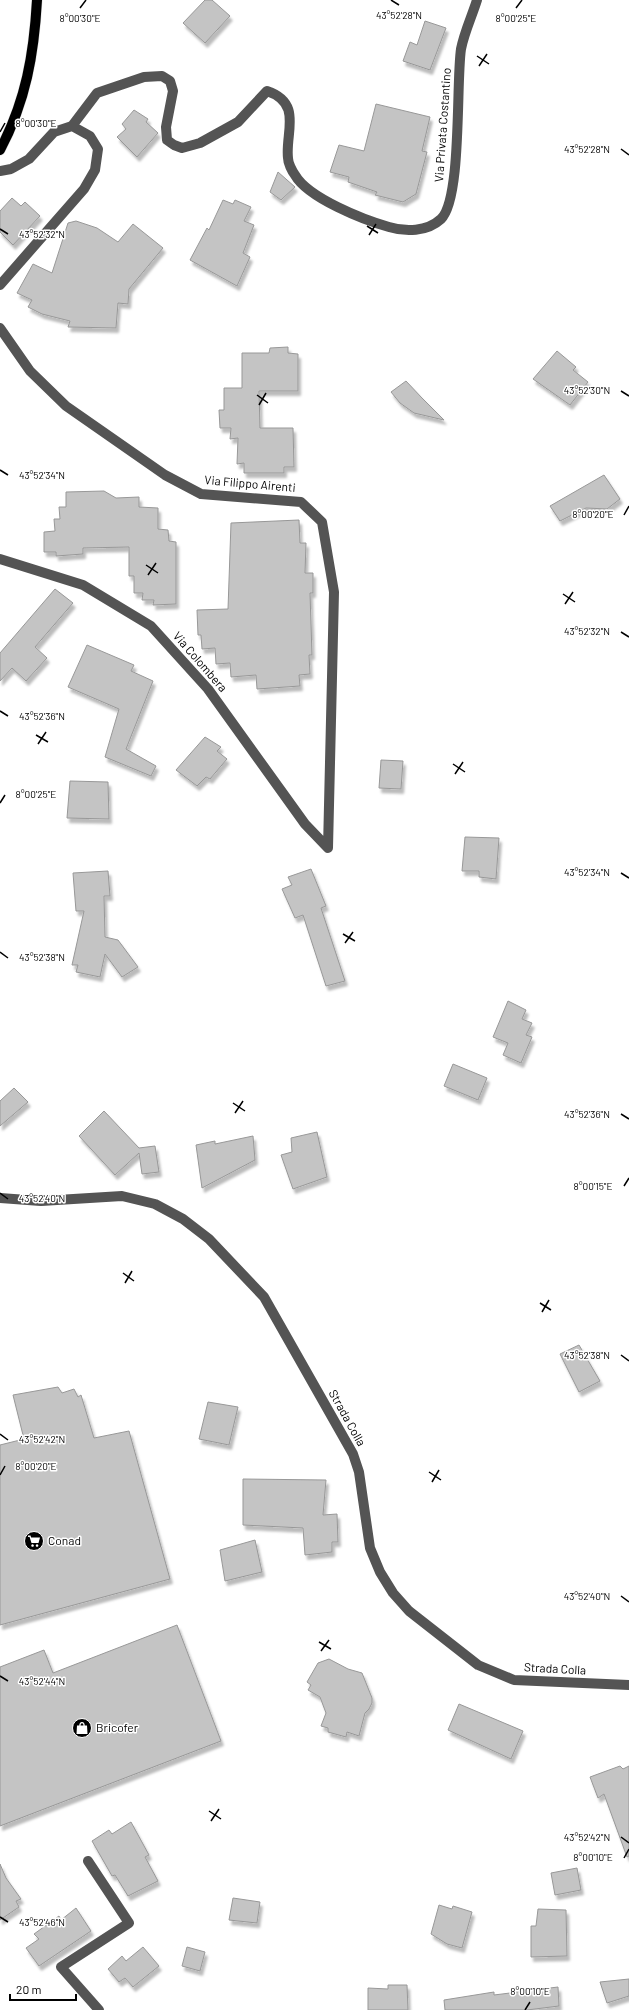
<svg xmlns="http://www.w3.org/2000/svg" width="629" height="2010" viewBox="0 0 629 2010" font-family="Barlow,sans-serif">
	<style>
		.building { fill: #c4c4c4; stroke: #989898; filter: url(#shadow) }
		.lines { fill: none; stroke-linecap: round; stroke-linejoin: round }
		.major-casing { stroke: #dbdbdb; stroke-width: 11 }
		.minor { stroke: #545454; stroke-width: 10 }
		.major { stroke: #000; stroke-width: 10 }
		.ticks { fill: none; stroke: #000; stroke-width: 1.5 }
		.labels { text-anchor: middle; stroke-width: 3; stroke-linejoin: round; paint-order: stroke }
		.street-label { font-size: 12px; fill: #000; stroke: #fff }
		.poi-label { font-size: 12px; fill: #000; stroke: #fff; text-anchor: start }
		.ticks-label { font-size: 10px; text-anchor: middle; fill: #000; stroke: #fff; stroke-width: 3; stroke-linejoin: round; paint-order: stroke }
	</style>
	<defs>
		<filter id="shadow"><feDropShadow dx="2.5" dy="4.5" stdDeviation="1" flood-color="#0004"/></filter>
	</defs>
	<rect width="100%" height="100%" fill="#fff"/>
	<path class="building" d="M205,0H212L230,16L205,43L183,23Z
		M425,21L446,28L430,70L403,61L410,42L417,45Z
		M376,104L430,117L422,151L427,152L416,194L403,202L375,195L377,192L348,182L349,177L330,172L339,145L364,151Z
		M134,110L148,119L146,122L158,133L137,157L117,137L126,129L122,124Z
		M278,172L295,187L281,200L270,192Z
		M12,198L21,206L25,202L40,216L13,245L0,232V211Z
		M223,200L233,204L235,200L251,207L244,221L254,225L243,253L250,257L237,286L190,260L207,228L209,230Z
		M76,221L97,228L118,242L133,224L163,248L129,289L128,304L118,303L116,328L68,327L70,321L42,314L28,307L32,300L17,293L33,264L52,273L68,223Z
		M288,347V353L298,354V391H259L260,428H293L294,467H284V473H244V463L237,464L238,438L230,439L231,428H220L219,410H224V388H242V353H269L270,348Z
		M557,351L576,367L573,370L588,382L570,405L533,379Z
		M406,381L422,398L444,420L414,413L400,403L391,392Z
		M604,475L620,499L607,509L586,508L560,521L550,506Z
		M104,491L116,498L139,497V507L158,508V529L168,530L169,541L176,542V604L153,605L154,600H142L143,593H134V576H129V547L83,548V554L56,556V552H44V532L55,531L54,519H60L59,507H66V492Z
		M299,520L300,543H306L305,573H313V593H310L312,655H309L310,674L299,675L300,686L257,689L256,675L231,677L230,663L216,664L215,648L202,649L201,635H198L197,610L228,609L231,523Z
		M55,589L73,603L35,647L47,658L26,681L12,668L0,681V653Z
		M87,645L134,665L131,671L153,681L126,749L156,766L151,776L105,757L119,709L68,687Z
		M205,737L221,747L217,751L227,759L210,779L206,777L197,786L176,770Z
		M381,760L403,761L401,789L379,788Z
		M70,781L108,782L109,819L67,818Z
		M465,837L499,838L496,879L479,877V871H462Z
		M311,869L326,906L321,908L345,981L326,986L303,915L295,918L282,889L292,885L288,877Z
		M108,871L110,896H104L105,937L118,940L138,967L122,977L105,954L100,977L76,972L78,965H72L84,911H76L73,873Z
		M508,1001L526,1010L522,1019L532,1023L526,1035L532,1037L521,1063L503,1055L508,1043L493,1037Z
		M453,1064L487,1078L478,1100L444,1086Z
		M14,1088L28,1102L0,1126V1101Z
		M104,1111L139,1148L155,1146L159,1172L142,1174L139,1153L115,1175L79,1136Z
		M317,1132L327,1177L293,1189L281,1155L292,1152L291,1138Z
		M253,1136L255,1160L202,1188L196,1145L215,1141V1144Z
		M579,1345L600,1381L579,1392L560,1354Z
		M58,1387L62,1393L74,1389L78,1397L81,1395L94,1438L129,1431L170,1579L0,1625V1445L24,1439L13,1395Z
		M208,1402L238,1407L229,1445L199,1439Z
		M243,1479L326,1480L323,1515L337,1514L338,1542H332V1552L305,1555L303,1528L243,1525Z
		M255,1540L262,1572L225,1581L220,1550Z
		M177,1625L221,1741L0,1826V1667L44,1650L53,1673Z
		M329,1659L348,1669L362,1673L372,1698V1703L369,1709L365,1713L359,1736L347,1732L346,1737L328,1732V1728L321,1726L326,1713L320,1697L308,1690L311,1685L307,1682L318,1663Z
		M459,1704L523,1731L511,1759L448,1730Z
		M620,1766L623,1769L629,1766V1856L627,1857L604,1794L598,1798L590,1777Z
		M131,1822L149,1855L145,1857L158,1881L128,1896L115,1875L112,1876L92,1841L109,1830L112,1834Z
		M0,1864L6,1878L21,1899L16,1901L19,1907L0,1920Z
		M577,1868L581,1890L555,1895L551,1873Z
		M233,1898L260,1902L257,1923L229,1920Z
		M439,1905L452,1909L453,1906L472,1912L462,1948L447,1944L431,1934Z
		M76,1908L91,1931L39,1966L26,1948L39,1939L34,1934L59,1916L61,1920Z
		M538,1909L566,1910L567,1956L531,1957V1926H536Z
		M143,1947L159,1966L133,1987L125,1978L119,1982L108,1969L122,1956L126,1961Z
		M187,1947L205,1952L200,1971L182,1966Z
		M629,1979V1996L607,2003L600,1982Z
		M388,1985H407L408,2010H368V1988L388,1989Z
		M558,1987L559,2006L527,2010H445L444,2000L494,1992V1995Z"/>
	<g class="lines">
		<defs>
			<path id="major" d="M0,150C26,101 34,54 37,0"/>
		</defs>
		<use href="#major" class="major-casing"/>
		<path class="minor" d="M72,126L97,93L144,77L162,76L170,81L173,91L166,127L167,140L174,145L182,148L200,143L238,122L267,91C303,103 285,133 288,158C288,163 292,171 295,175C308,198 364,220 389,227C405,232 427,232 441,219C462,199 456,82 461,49C464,33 472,16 477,0
			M0,171L11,169L29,159L54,132L72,126L90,136L98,149L95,170L84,189L0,285
			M0,328L30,371L66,406L165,475L201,494L301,502L322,522L334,592L328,848
			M0,559L83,585L151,626L208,689L305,824L328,848
			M0,1198L41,1201L122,1196L155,1204L183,1219L209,1239L264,1297L353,1454L359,1472L370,1548L380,1572L393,1593L409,1611L478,1665L514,1680L629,1685
			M88,1861L129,1923L61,1967L99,2010"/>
		<use href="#major" class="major"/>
	</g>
	<path class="ticks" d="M391,0L399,5M80,8L86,0M516,8L522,0M477,56L489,64M479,66L487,54M0,132L5,123M621,149L629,155M367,226L378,233M0,229L8,234M369,235L376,224M621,391L629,396M257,395L268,403M259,405L266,393M0,470L8,475M624,515L629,506M146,565L158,573M148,575L156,563M563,594L575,602M565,604L573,592M621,632L629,637M0,711L8,716M36,735L48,742M38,744L46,732M453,764L465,772M455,774L463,762M0,803L5,795M621,873L629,878M343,934L355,941M345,943L353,932M0,952L8,958M233,1103L245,1111M235,1113L243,1101M621,1114L629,1119M624,1186L629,1178M0,1193L8,1199M123,1273L134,1281M125,1283L132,1271M540,1303L551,1310M542,1312L549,1300M621,1355L629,1361M0,1434L8,1440M429,1472L441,1480M0,1475L5,1466M432,1482L439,1470M621,1596L629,1602M319,1642L331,1649M321,1651L329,1640M0,1676L8,1681M209,1811L221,1819M211,1821L219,1809M621,1837L629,1843M624,1858L629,1849M0,1917L8,1922M525,2010L530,2002"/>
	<defs>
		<symbol id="supermarket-disc" viewBox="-11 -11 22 22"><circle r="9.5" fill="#000" stroke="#fff"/><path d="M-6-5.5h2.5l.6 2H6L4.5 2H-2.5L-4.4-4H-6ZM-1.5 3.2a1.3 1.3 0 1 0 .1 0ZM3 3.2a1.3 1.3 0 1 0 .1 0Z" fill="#fff"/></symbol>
		<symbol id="shop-disc" viewBox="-11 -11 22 22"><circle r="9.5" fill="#000" stroke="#fff"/><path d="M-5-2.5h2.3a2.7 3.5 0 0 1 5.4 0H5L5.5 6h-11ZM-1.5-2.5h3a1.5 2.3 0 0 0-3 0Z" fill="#fff"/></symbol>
	</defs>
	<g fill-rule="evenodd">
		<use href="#supermarket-disc" x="23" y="1530" width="22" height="22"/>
		<use href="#shop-disc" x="71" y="1717" width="22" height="22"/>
	</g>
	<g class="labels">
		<g class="street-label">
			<text transform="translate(443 125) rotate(-86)" y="4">Via Privata Costantino</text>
			<text transform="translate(250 484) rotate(5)" y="4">Via Filippo Airenti</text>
			<text transform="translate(200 662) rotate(49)" y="4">Via Colombera</text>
			<text transform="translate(347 1418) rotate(61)" y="4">Strada Colla</text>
			<text transform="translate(555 1669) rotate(3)" y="4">Strada Colla</text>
		</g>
		<g class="poi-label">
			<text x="48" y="1545">Conad</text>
			<text x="96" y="1732">Bricofer</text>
		</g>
	</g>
	<g class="ticks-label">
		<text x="399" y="19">43°52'28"N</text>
		<text x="516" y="22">8°00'25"E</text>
		<text x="80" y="22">8°00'30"E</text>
		<text x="36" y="127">8°00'30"E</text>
		<text x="587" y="153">43°52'28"N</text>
		<text x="42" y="238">43°52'32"N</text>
		<text x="587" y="394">43°52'30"N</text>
		<text x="42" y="479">43°52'34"N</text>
		<text x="593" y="518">8°00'20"E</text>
		<text x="587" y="635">43°52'32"N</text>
		<text x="42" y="720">43°52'36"N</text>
		<text x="36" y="798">8°00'25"E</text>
		<text x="587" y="876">43°52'34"N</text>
		<text x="42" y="961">43°52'38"N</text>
		<text x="587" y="1118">43°52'36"N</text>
		<text x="593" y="1190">8°00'15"E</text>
		<text x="42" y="1202">43°52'40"N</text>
		<text x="587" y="1359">43°52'38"N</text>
		<text x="42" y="1443">43°52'42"N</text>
		<text x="36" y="1470">8°00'20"E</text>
		<text x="587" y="1600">43°52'40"N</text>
		<text x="42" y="1685">43°52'44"N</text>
		<text x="587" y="1841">43°52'42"N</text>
		<text x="593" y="1861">8°00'10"E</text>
		<text x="42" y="1926">43°52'46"N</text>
		<text x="530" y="1995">8°00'10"E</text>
	</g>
	<path d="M10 1994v6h66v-6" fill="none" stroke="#000000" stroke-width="2"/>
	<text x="16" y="1994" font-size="12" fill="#000000" stroke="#ffffff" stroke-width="3" paint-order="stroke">20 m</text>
</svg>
